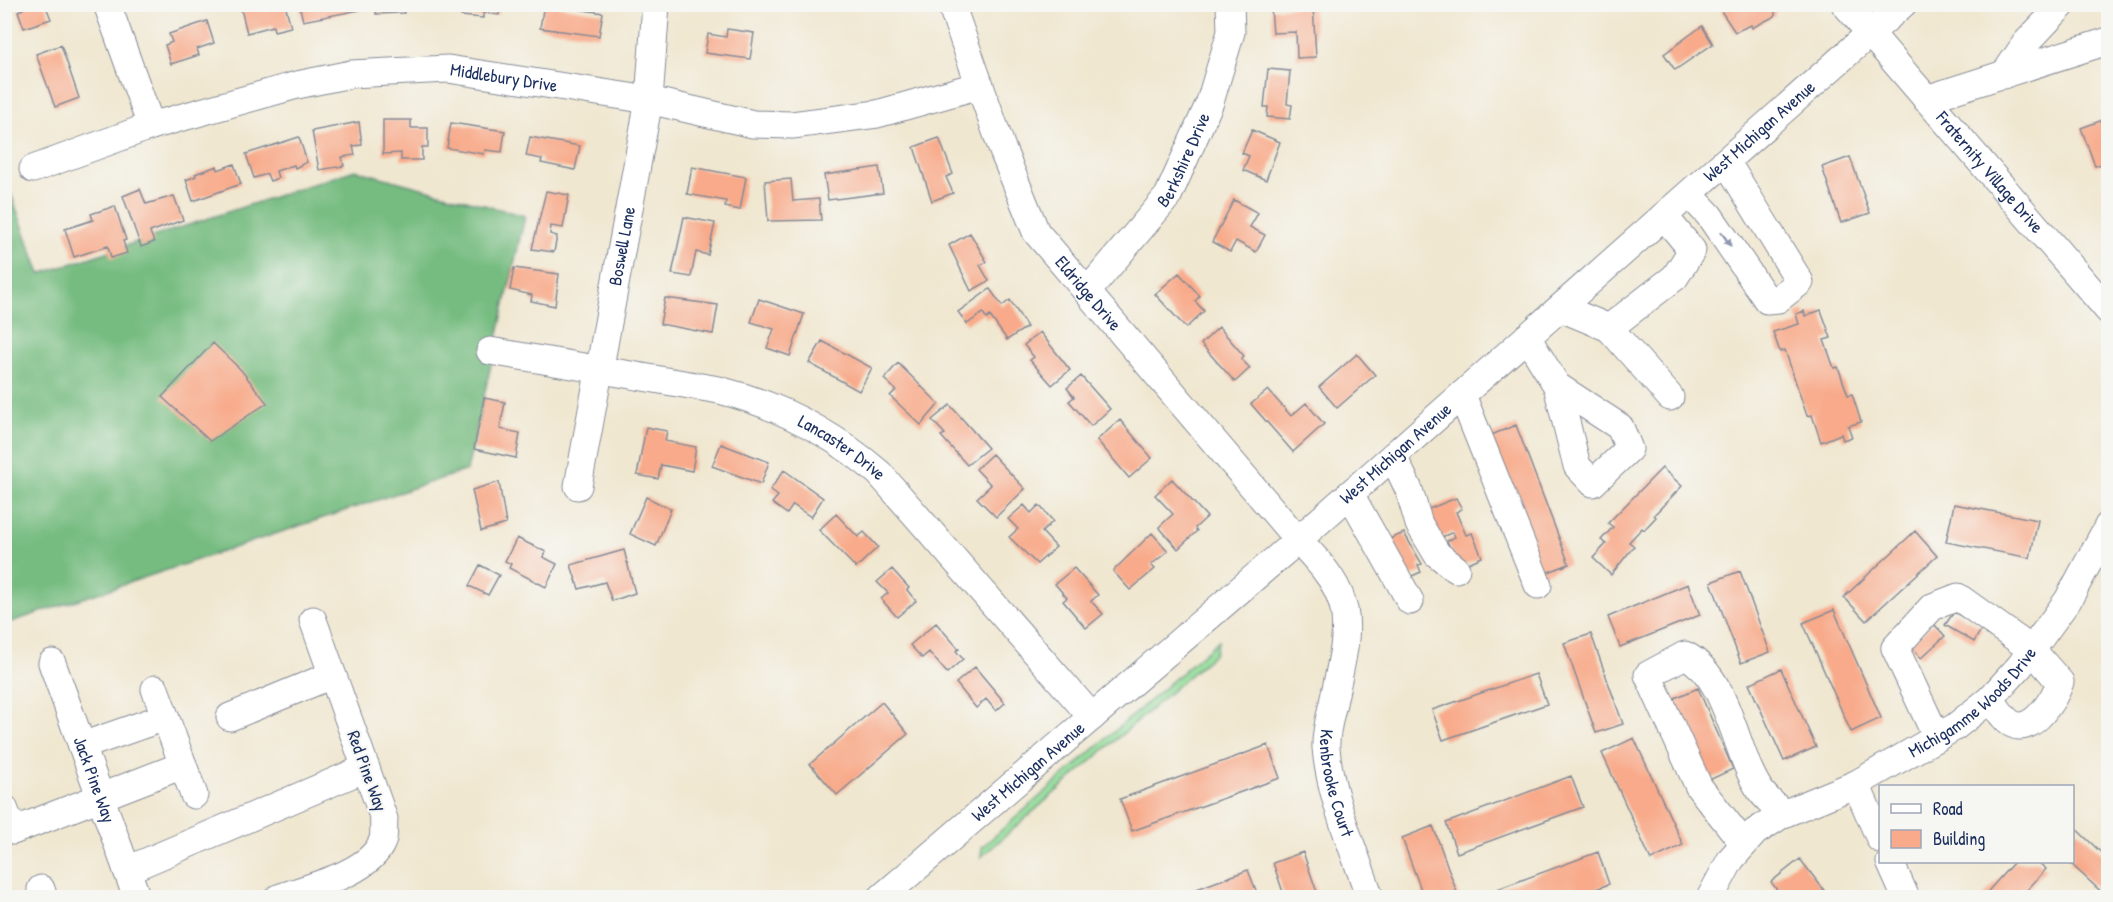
<svg xmlns="http://www.w3.org/2000/svg" width="2113" height="902" viewBox="0 0 2113 902" font-family="'Patrick Hand',sans-serif">
	<style>
		.green { fill: #93dc97; stroke: #57867a; stroke-width: 1.5 }
		.forest { fill: #76bc80; stroke: #48766f; stroke-width: 1.5 }
		.building { fill: #f8aa8a }
		.lines { fill: none; stroke-linecap: round; stroke-linejoin: round }
		.minor-casing { stroke: #868b97; stroke-width: 29 }
		.minor { stroke: #fff; stroke-width: 27 }
		.oneway { fill: #8d97ae }
		.labels { text-anchor: middle; stroke-width: 4.5; stroke-linejoin: round; paint-order: stroke }
		.street-label { font-size: 18px; fill: #1b2f5e; stroke: #f6f6f2 }
	</style>
	<rect width="100%" height="100%" fill="#f6f6f2"/>
	<filter id="ink" filterUnits="userSpaceOnUse"><feTurbulence type="fractalNoise" baseFrequency=".0167" numOctaves="2"/><feDisplacementMap in="SourceGraphic" scale="12" xChannelSelector="R" yChannelSelector="G"/><feConvolveMatrix kernelMatrix="1 2 1 2 8 2 1 2 1" color-interpolation-filters="sRGB"/></filter>
	<filter id="wash" filterUnits="userSpaceOnUse"><feTurbulence type="fractalNoise" baseFrequency=".008" numOctaves="4" result="noise"/><feDisplacementMap in="SourceGraphic" scale="24" xChannelSelector="R" yChannelSelector="G"/><feGaussianBlur stdDeviation="1.35" result="paint"/><feColorMatrix in="noise" values="0 0 0 0 0 0 0 0 0 0 0 0 0 0 0 0 0 1.4 0 .05"/><feComposite in="paint" operator="in"/></filter>
	<g filter="url(#wash)">
		<rect width="100%" height="100%" fill="#f0e7d0"/>
		<path class="green" d="M1219,640L1214,654L981,857L982,847Z"/>
		<path class="forest" d="M355,170L525,216L467,470L5,624L4,175L40,274Z"/>
		<g id="blocks">
			<path class="building" d="M21,4H45L51,19L24,28L18,11L23,9Z
				M260,4H285L291,27L274,31L273,26L247,33L241,9Z
				M299,4H358L360,10L303,21Z
				M377,4H404V13L376,14Z
				M449,4H500L499,15L483,13V18L461,16V11L449,9Z
				M544,4L603,13L599,36L540,28Z
				M1732,4H1778L1780,7L1775,12V16L1752,28L1751,25L1735,32L1721,11Z
				M1313,5L1316,57L1297,58L1296,32L1273,33L1271,9Z
				M207,21L214,43L197,49L199,55L171,64L165,45L172,42L169,34Z
				M1702,26L1713,44L1675,70L1664,54Z
				M727,29L754,33L750,59L705,53L708,34L726,37Z
				M61,45L79,98L55,107L36,54Z
				M1268,69L1290,71L1287,104L1292,105L1290,119L1267,117L1268,107H1264Z
				M2108,118V162L2095,166L2081,128Z
				M383,120H411V128H428V147H422V160H401V153L383,154Z
				M359,122L362,145L353,146L355,155L342,157L344,166L319,170L312,131Z
				M451,123L505,131L502,152L485,150L484,154L447,148Z
				M1252,130L1280,142L1266,180L1243,170L1249,156L1242,153Z
				M299,137L307,162L295,168L294,165L276,171L278,178L270,181L267,174L254,178L246,154Z
				M530,137L580,146L575,170L541,163L542,159L526,156Z
				M939,138L953,174L946,177L953,193L932,201L914,147Z
				M1850,157L1870,213L1841,223L1822,167Z
				M234,164L241,184L193,201L186,180L196,176L195,174L217,166L218,170Z
				M692,167L746,177L740,210L725,207L726,201L687,194Z
				M879,167L883,193L828,200L824,175Z
				M791,179L793,201L819,199L821,220L768,221L765,181Z
				M140,189L146,204L174,196L183,220L150,232L154,242L141,247L123,196Z
				M546,191L569,195L563,228L551,226L550,234L557,236L554,252L532,249Z
				M1234,200L1258,213L1250,227L1265,235L1256,252L1236,241L1230,252L1212,242Z
				M115,206L126,240L123,241L127,253L111,258L108,246L74,257L65,229L93,220L91,214Z
				M684,217L715,223L708,255L696,252L691,277L672,274Z
				M970,233L987,262L980,265L989,281L971,291L949,245Z
				M514,268L559,274L555,306L531,301L532,295L510,290Z
				M1179,273L1200,296L1195,301L1204,311L1186,328L1155,294Z
				M990,289L1002,306L1010,300L1027,327L1007,340L990,316L987,319L983,313L967,324L958,312Z
				M665,298L718,305L713,334L660,324Z
				M759,299L804,314L790,356L767,348L774,329L751,322Z
				M1821,310L1831,338L1824,340L1834,368L1838,367L1848,395L1852,394L1861,422L1848,426L1852,437L1843,440L1841,434L1821,442L1812,415L1807,416L1785,350L1780,352L1773,332L1799,324L1796,314L1804,311L1805,316Z
				M1219,327L1244,356L1241,359L1250,368L1235,382L1201,344Z
				M1040,332L1070,370L1052,385L1030,360L1034,357L1024,345Z
				M822,341L872,368L859,391L809,363Z
				M213,343L241,370L267,403L210,441L162,397Z
				M1357,354L1375,375L1337,408L1319,387Z
				M898,363L939,404L921,425L890,396L896,390L884,379Z
				M1081,376L1110,409L1091,426L1069,401L1074,397L1067,388Z
				M1268,390L1291,416L1306,403L1324,424L1293,452L1251,404Z
				M484,398L505,402L500,429L520,433L516,458L474,449Z
				M950,405L988,448L967,465L941,436L945,434L932,420Z
				M1120,420L1152,458L1129,478L1097,440Z
				M1516,425L1569,564L1541,575L1489,436Z
				M646,427L667,431L665,441L696,447L692,471L661,465L658,479L637,475Z
				M721,444L769,462L761,484L712,466Z
				M992,454L1025,489L996,517L977,498L991,485L976,469Z
				M1662,468L1682,486L1654,515L1656,517L1644,530L1642,528L1629,542L1634,546L1611,575L1593,558L1606,544L1601,540L1613,527L1608,523Z
				M784,470L823,498L811,517L793,505L787,514L772,503L778,496L770,490Z
				M1172,479L1207,517L1195,528L1197,531L1178,549L1159,527L1173,514L1155,495Z
				M499,482L506,524L481,531L472,490Z
				M646,497L671,509L656,546L630,534Z
				M1456,498L1462,509L1456,512L1466,535L1472,533L1482,557L1459,567L1447,541L1455,537L1453,532L1440,538L1421,512Z
				M1954,504L2038,520L2030,558L1946,542Z
				M1024,505L1031,513L1039,505L1053,521L1042,532L1056,547L1037,564L1009,537L1018,529L1008,519Z
				M836,514L858,537L864,532L878,547L856,568L819,530Z
				M1915,531L1937,556L1866,621L1844,597Z
				M1152,533L1168,551L1151,565L1155,569L1130,590L1113,571Z
				M1404,533L1422,564L1418,565L1421,572L1405,579L1387,540Z
				M517,538L546,552L543,557L557,564L546,587L509,568L511,564L505,561Z
				M624,550L635,593L612,601L605,582L579,589L571,565Z
				M480,565L499,575L488,595L469,586Z
				M1074,568L1098,595L1091,601L1103,614L1086,628L1063,601L1067,598L1055,584Z
				M892,569L909,588L907,590L916,601L897,617L881,599L888,593L877,582Z
				M1740,571L1770,652L1741,663L1711,582Z
				M1688,584L1700,615L1620,647L1608,617Z
				M1834,610L1881,718L1851,732L1803,623Z
				M1954,612L1982,628L1974,642L1945,625Z
				M936,623L959,649L956,651L963,659L947,673L929,652L922,658L910,645Z
				M1933,623L1945,636L1921,658L1909,645Z
				M1591,634L1623,724L1596,733L1564,643Z
				M975,667L1005,703L996,711L986,699L976,708L956,683Z
				M1781,669L1816,747L1784,761L1749,684Z
				M1536,674L1547,704L1443,740L1432,710Z
				M1698,688L1733,769L1705,782L1670,700Z
				M882,702L908,734L837,795L810,764Z
				M1634,738L1683,845L1651,860L1602,753Z
				M1268,745L1280,778L1132,831L1120,799Z
				M1571,776L1583,807L1457,853L1446,823Z
				M2072,825L2108,859V898L2069,862H2072Z
				M1433,826L1459,898H1424L1402,838Z
				M1303,852L1319,898H1285L1273,863Z
				M1598,852L1609,884L1573,898H1473Z
				M1800,859L1830,898H1783L1771,882Z
				M2014,862H2038L2046,869L2020,898H1982Z
				M1248,870L1259,898H1175V897Z"/>
		</g>
	</g>
	<g filter="url(#ink)">
		<use href="#blocks" fill-opacity="0" stroke="#868b97" stroke-width="1.5"/>
		<g class="lines">
			<defs>
				<g id="minor">
					<path d="M107,4L151,126"/>
					<path id="s1" d="M951,4L1003,151L1036,232L1298,540C1357,599 1351,620 1334,698C1331,714 1325,731 1326,748C1330,798 1354,849 1370,898"/>
					<path id="s2" d="M1845,4L2108,310"/>
					<path d="M2004,75L2026,43L2063,4"/>
					<path d="M1926,99L2108,41"/>
					<path id="s3" d="M33,169L151,126L297,85L351,74L448,69L649,100L753,124L792,125L877,114L980,85"/>
					<path d="M1689,194L1709,215L1767,300L1778,299L1800,282L1726,161"/>
					<path id="s4" d="M1087,292L1168,196L1210,102L1231,32L1230,4"/>
					<path d="M1561,308L1609,328L1675,277L1692,250L1664,216"/>
					<path d="M1609,328L1670,397"/>
					<path d="M1527,337L1557,386L1577,466L1593,483L1629,449L1620,427L1557,386"/>
					<path id="s5" d="M490,351L719,390C779,405 832,433 879,473L1092,717"/>
					<path d="M1462,395L1538,585"/>
					<path d="M1393,456L1409,490L1419,524L1437,554L1456,569"/>
					<path id="s6" d="M578,486L649,100L656,4"/>
					<path d="M1350,494L1410,601"/>
					<path id="s7" d="M52,663L137,898"/>
					<path d="M155,689L194,795"/>
					<path d="M230,717L332,675"/>
					<path d="M1937,738L1895,648L1932,607L1958,597L2032,650L2060,682C2055,697 2033,735 2012,724C2004,720 1996,706 1990,699"/>
					<path d="M82,746L165,717"/>
					<path d="M1856,784L1880,839"/>
					<path d="M4,808L13,831L183,765"/>
					<path d="M1744,844L1699,787L1648,675L1685,655C1729,677 1734,752 1760,790C1766,799 1776,806 1783,814"/>
					<path d="M1890,862L1906,898"/>
					<path d="M127,870L366,768"/>
					<path d="M41,889L44,898"/>
					<path d="M278,898C308,887 369,874 382,842C385,836 383,826 384,819L313,620"/>
					<path id="s8" d="M881,898L1298,540L1903,4"/>
					<path id="s9" d="M1710,898L1731,859L1755,832L1783,814L1856,784L1955,727L1990,699L2020,666L2068,600L2108,526"/>
				</g>
			</defs>
			<use href="#minor" class="minor-casing"/>
			<use href="#minor" class="minor"/>
		</g>
		<defs><path id="oneway-solid" d="M-6-.8H1V-3.2L6.5 0L1 3.2V.8H-6Z" transform="scale(1.5)"/></defs>
		<use class="oneway" href="#oneway-solid" transform="translate(1726 239) rotate(56)"/>
	</g>
	<g class="labels">
		<g class="street-label">
			<text dy="6" stroke="none"><textPath href="#s3" startOffset="486">Middlebury Drive</textPath></text>
			<text dy="6" stroke="none"><textPath href="#s8" startOffset="1166">West Michigan Avenue</textPath></text>
			<text dy="6" stroke="none"><textPath href="#s4" startOffset="165">Berkshire Drive</textPath></text>
			<text dy="6" stroke="none"><textPath href="#s2" startOffset="222">Fraternity Village Drive</textPath></text>
			<text dy="6" stroke="none"><textPath href="#s6" startOffset="244">Boswell Lane</textPath></text>
			<text dy="6" stroke="none"><textPath href="#s1" startOffset="324">Eldridge Drive</textPath></text>
			<text dy="6" stroke="none"><textPath href="#s5" startOffset="369">Lancaster Drive</textPath></text>
			<text dy="6" stroke="none"><textPath href="#s8" startOffset="680">West Michigan Avenue</textPath></text>
			<text dy="6" stroke="none"><textPath href="#s9" startOffset="336">Michigamme Woods Drive</textPath></text>
			<text transform="translate(367 771) rotate(70)" y="6">Red Pine Way</text>
			<text dy="6" stroke="none"><textPath href="#s8" startOffset="194">West Michigan Avenue</textPath></text>
			<text dy="6" stroke="none"><textPath href="#s7" startOffset="124">Jack Pine Way</textPath></text>
			<text dy="6" stroke="none"><textPath href="#s1" startOffset="909">Kenbrooke Court</textPath></text>
		</g>
	</g>
	<rect width="2113" height="902" fill="none" stroke="#f6f6f2" stroke-width="24"/>
	<rect x="1879" y="785" width="195" height="78" fill="#f6f6f2" stroke="#9ea6b7" stroke-width="1.5"/>
	<rect x="1891" y="804" width="30" height="9" fill="#ffffff" stroke="#9ea6b7" stroke-width="1.5"/>
	<text x="1933" y="815" font-size="18" fill="#1b2f5e">Road</text>
	<rect x="1891" y="830" width="30" height="18" fill="#f8aa8a" stroke="#9ea6b7" stroke-width="1.5"/>
	<text x="1933" y="845" font-size="18" fill="#1b2f5e">Building</text>
</svg>
